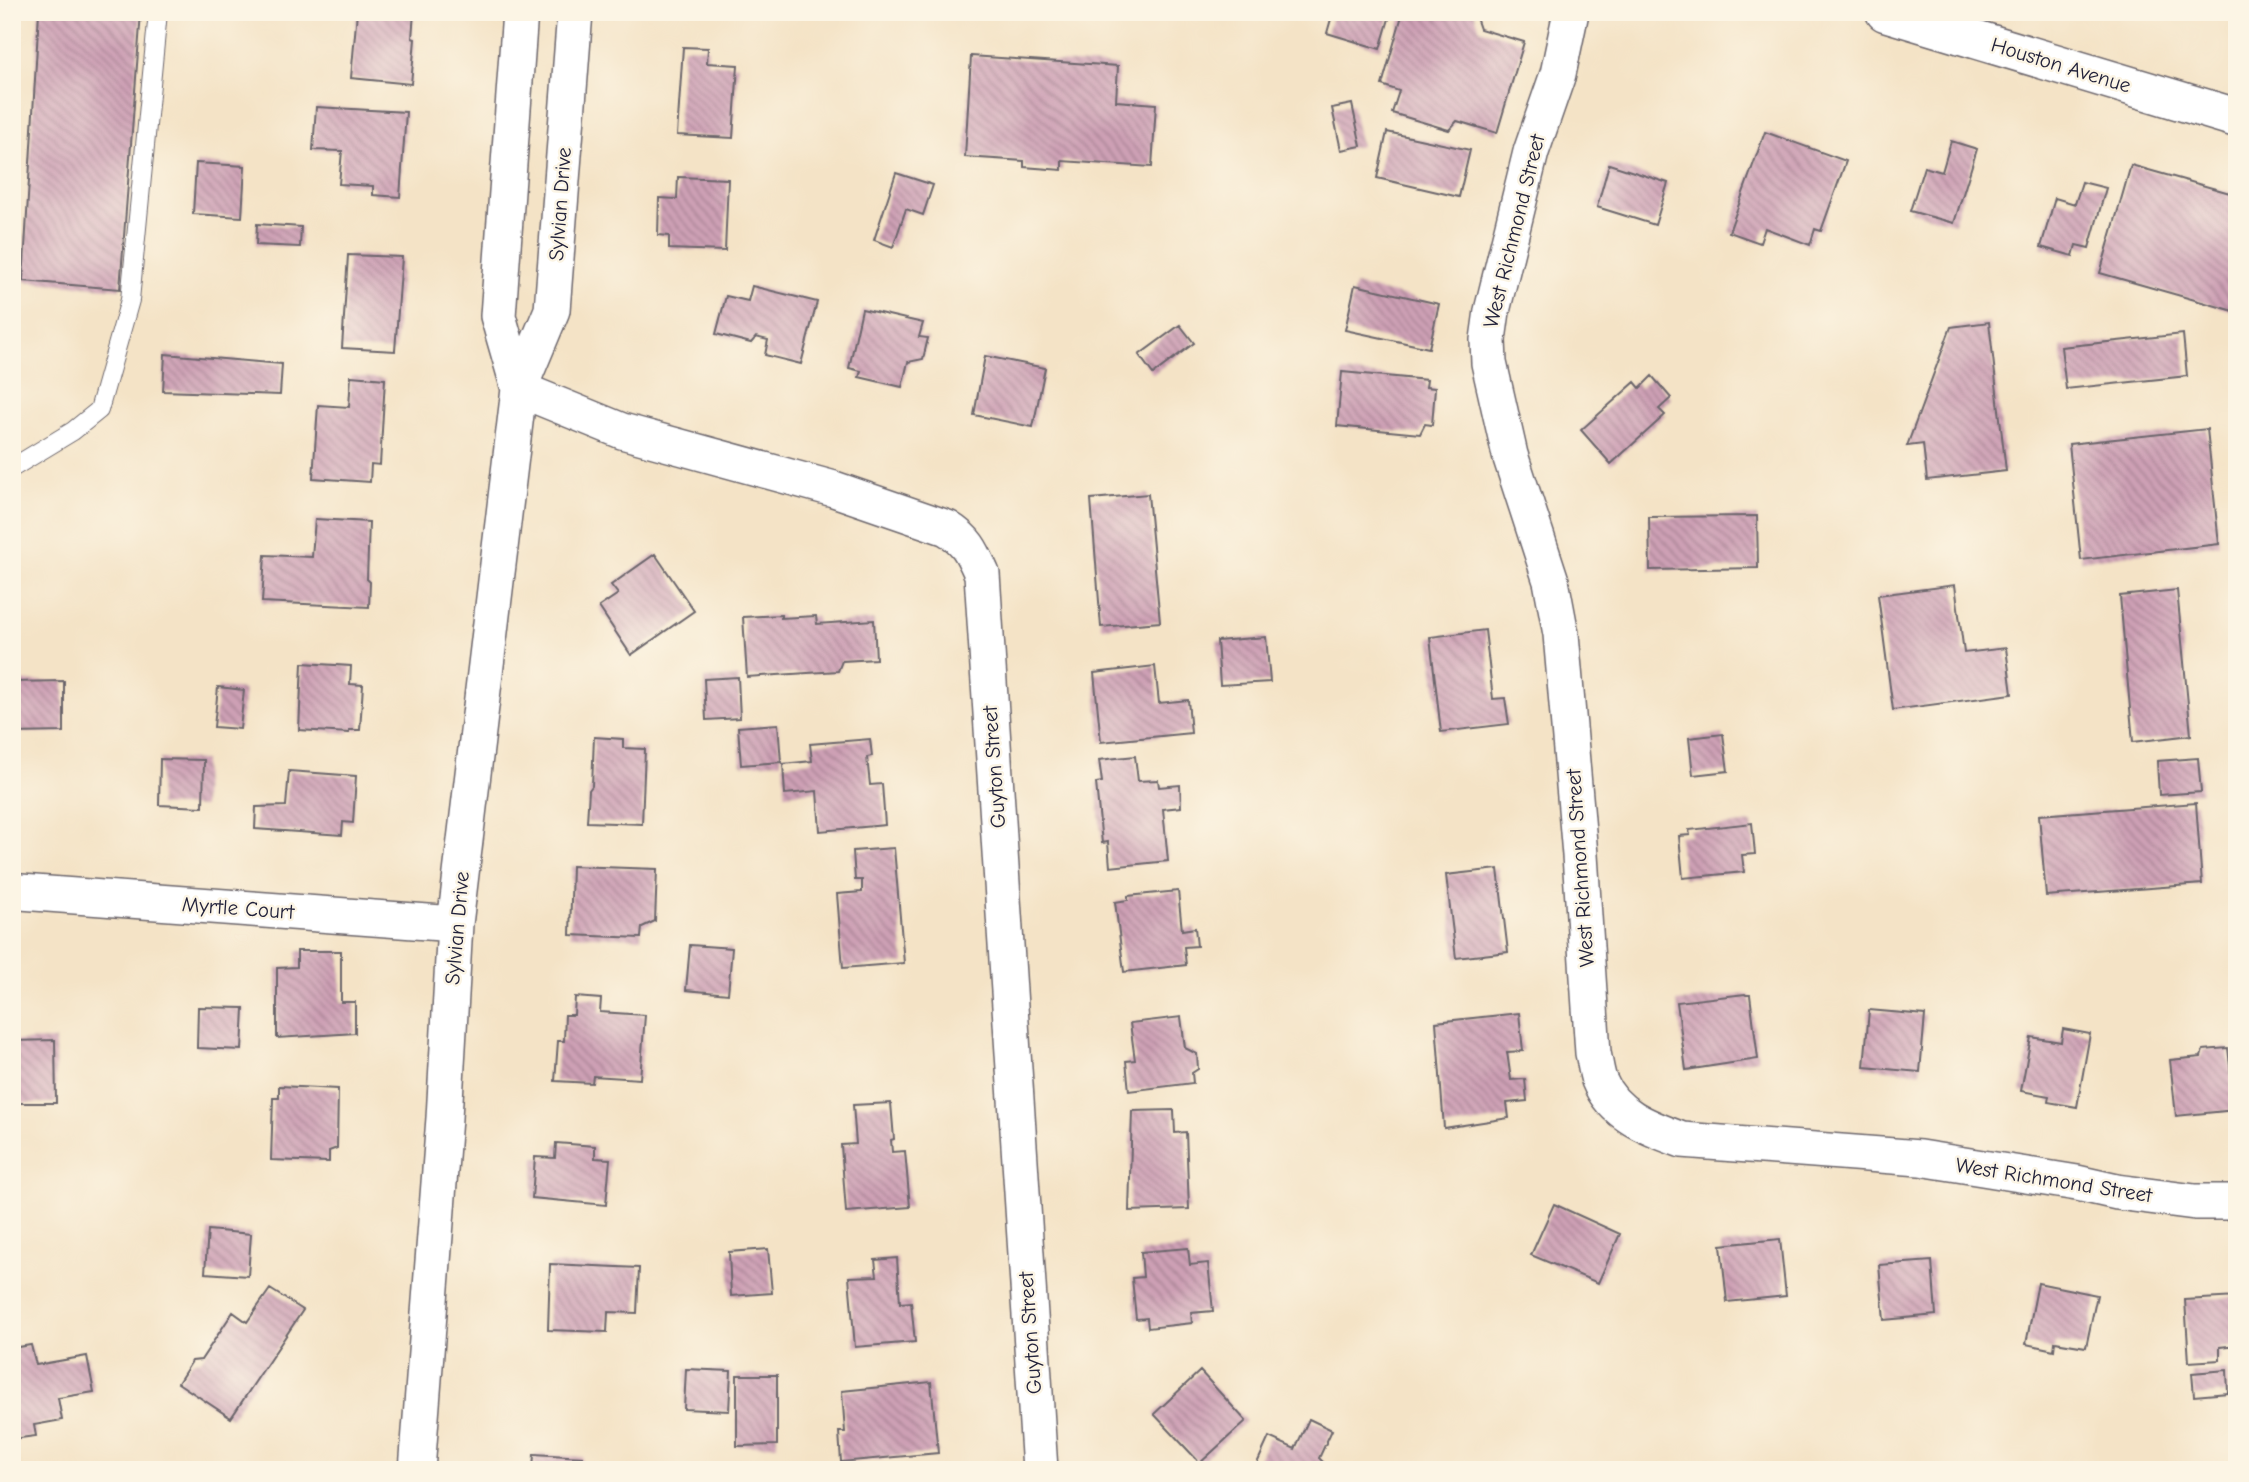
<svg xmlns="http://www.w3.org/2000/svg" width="2249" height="1482" viewBox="0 0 2249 1482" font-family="'Comic Neue',sans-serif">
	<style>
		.building { fill: url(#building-back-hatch) }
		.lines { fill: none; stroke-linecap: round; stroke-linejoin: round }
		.service-casing { stroke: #6c666c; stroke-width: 20 }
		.minor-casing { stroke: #6c666c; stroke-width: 38 }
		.tertiary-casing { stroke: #6c666c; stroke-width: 41 }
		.service { stroke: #fff; stroke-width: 18 }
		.minor { stroke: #fff; stroke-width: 35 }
		.tertiary { stroke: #fff; stroke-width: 38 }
		.labels { text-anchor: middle; stroke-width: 5; stroke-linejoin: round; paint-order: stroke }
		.street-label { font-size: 21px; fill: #22223b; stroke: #fcf5e5 }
	</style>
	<defs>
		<pattern id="building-back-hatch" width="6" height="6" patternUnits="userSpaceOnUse" patternTransform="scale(1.75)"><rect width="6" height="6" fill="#cea0b5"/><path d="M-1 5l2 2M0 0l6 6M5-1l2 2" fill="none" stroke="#a78294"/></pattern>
	</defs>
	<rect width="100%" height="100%" fill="#fcf5e5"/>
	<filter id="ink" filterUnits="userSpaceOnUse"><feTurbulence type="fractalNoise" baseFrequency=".0143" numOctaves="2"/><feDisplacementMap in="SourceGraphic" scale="14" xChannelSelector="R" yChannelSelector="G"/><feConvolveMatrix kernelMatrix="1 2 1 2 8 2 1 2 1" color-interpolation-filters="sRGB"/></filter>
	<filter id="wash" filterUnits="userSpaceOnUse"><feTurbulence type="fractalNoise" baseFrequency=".00686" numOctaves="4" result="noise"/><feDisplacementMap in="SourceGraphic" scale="28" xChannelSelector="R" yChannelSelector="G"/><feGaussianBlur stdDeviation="1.57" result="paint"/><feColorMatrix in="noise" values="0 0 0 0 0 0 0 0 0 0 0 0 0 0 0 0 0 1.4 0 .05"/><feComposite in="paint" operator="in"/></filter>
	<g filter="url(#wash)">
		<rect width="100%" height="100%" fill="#f4e3c6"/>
		<g id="blocks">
			<path class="building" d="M39,12H141L120,289L23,281Z
				M357,12H414L412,38L415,39L411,84L351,78Z
				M1333,12H1391L1380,49L1327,33Z
				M1403,12H1474L1480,29L1524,42L1497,133L1457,121L1449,130L1392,113L1399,91L1382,85Z
				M683,47L708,48L707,63L738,65L733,138L677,135Z
				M971,56L1118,66L1116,101L1156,104L1152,167L1062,161V170L1024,167V161L965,157Z
				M1352,104L1361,146L1341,150L1332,108Z
				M316,107L406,112L400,197L373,195V186L339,184L342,151L313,150Z
				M1387,132L1470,150L1459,197L1377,178Z
				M1765,132L1846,161L1821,231L1815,229L1810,245L1765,228L1760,243L1729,232Z
				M1951,141L1977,149L1954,223L1910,211L1924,167L1942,172Z
				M196,163L245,166L242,217L193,214Z
				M1609,164L1668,183L1655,225L1597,207Z
				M2131,165L2237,195V312L2100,273Z
				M896,173L933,185L923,215L906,209L893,247L874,240Z
				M678,177L728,179L725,251L669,249V236L658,235L659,198L677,199Z
				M2082,182L2106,188L2089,248L2076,245L2073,256L2041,247L2055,198L2075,204Z
				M257,224L301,227L300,247L256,245Z
				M348,255L402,257L395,351L342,348Z
				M1355,285L1439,304L1429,348L1345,330Z
				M752,286L817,302L801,364L765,355L768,340L756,337L751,343L716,334L726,296L748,301Z
				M862,309L923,323L919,337L928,338L923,359L908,362L902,387L859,377L861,371L849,368Z
				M1989,322L2006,471L1927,480L1923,444L1907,446L1951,327Z
				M1180,325L1194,343L1153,374L1139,355Z
				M2183,334L2187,376L2066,389L2061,347Z
				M165,354L282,364L280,395L163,391Z
				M985,356L1045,368L1033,427L974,415Z
				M1342,372L1427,380L1426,387L1435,388L1432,425L1425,424L1420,434L1337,426Z
				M351,376L385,379L380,465L371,464L370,482L313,478L318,405L349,407Z
				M1652,376L1671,398L1659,409L1665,415L1611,464L1581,430L1635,382L1640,388Z
				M2207,429L2219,544L2081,560L2069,444Z
				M1148,494L1160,622L1101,627L1091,499Z
				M1757,516L1758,568L1650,570L1649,517Z
				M315,519L369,522L367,579L370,582L369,607L262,602L265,555L312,557Z
				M655,554L694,611L631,655L599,607L618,594L611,585Z
				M1955,585L1964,653L2006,648L2012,694L1893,710L1878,595Z
				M2177,590L2191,735L2133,742L2120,596Z
				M781,615V618L816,616L817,624L874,620L876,659L842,661L838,671L747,677L743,617Z
				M1485,630L1493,699L1505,698L1509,724L1441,732L1430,637Z
				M1266,637L1270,682L1220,685L1217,641Z
				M302,663L351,666L350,684L363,685L360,730H349V733L299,730Z
				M1155,666L1159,703L1188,700L1191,733L1101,742L1094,673Z
				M738,677L740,718L706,720L704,679Z
				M64,681V732L12,733V682Z
				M218,687L244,690L240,729L214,727Z
				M778,724L781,762L741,765L738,727Z
				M1723,734L1728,771L1693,775L1689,738Z
				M594,737L623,739V748L645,749L642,824L587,822L589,790L592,786Z
				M870,739L872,756L867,757L870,785L882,784L885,825L820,831L817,791L785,794L783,764L812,761L810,744Z
				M1135,756L1138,781L1158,780L1159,787L1180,785L1181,807L1163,809L1168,861L1110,867L1108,842L1102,843L1096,783L1102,782L1099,760Z
				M2198,758L2201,792L2159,795L2157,761Z
				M160,759L204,760L203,807L159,805Z
				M289,771L356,776L353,823L343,822L342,835L255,829L256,807L286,806Z
				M2196,803L2202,884L2046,896L2039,815Z
				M1752,823L1755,854L1742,855L1744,872L1683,878L1679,836L1690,835L1689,830Z
				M894,848L904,963L843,968L837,894L862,892V880H855L853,851Z
				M572,866L657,869L655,921L642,927L641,938L570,935Z
				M1498,869L1508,952L1456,958L1446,875Z
				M1178,891L1182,930L1195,928L1197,946L1184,947L1186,965L1124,972L1115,902L1128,900V896Z
				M690,945L732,948L728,994L686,990Z
				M297,951H341V1002H355V1033L277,1038V968L297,967Z
				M1745,994L1746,995H1750L1758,1059L1686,1070L1677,1002Z
				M575,997L601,999L600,1012L645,1015L640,1079L593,1076L592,1083L555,1081L558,1041H564L565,1015H574Z
				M198,1007L244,1008L242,1050L197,1048Z
				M1869,1010L1925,1015L1920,1072L1864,1067Z
				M1519,1013L1523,1051L1507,1052L1511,1080L1525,1079L1527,1101L1507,1103L1509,1118L1444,1128L1436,1022Z
				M1181,1017L1185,1048L1197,1054L1198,1069L1192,1073L1193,1083L1129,1091L1126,1061L1135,1060L1130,1023Z
				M2063,1029L2090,1034L2077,1107L2048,1102L2049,1096L2021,1091L2031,1037L2061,1042Z
				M55,1040L56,1103H12V1041Z
				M2228,1048L2235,1110L2176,1116L2170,1060L2201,1057L2203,1050Z
				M279,1086L338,1089L337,1148L329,1151V1162L271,1160L273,1098H279Z
				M891,1103L894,1139L891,1140L892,1152L905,1151L910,1207L846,1212L841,1145L856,1144L853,1105Z
				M1174,1110L1175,1133L1186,1132L1189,1209L1129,1211L1132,1111Z
				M556,1143L595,1146V1158L610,1159L606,1205L532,1198L535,1157L555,1158Z
				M1554,1204L1620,1234L1598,1283L1531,1255Z
				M208,1230L251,1234L248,1276L205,1273Z
				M1780,1239L1786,1296L1727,1302L1721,1245Z
				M1188,1248L1190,1265L1208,1263L1213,1311L1191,1313L1192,1323L1148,1328L1147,1318L1136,1319L1132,1278L1143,1277L1141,1252Z
				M768,1249L772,1293L731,1296L729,1252Z
				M897,1258L900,1303L911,1302L915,1342L855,1347L849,1277L877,1276L875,1260Z
				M1932,1261L1936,1315L1884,1320L1879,1265Z
				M550,1264L639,1268L637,1313L608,1312L607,1332L548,1330Z
				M2038,1283L2097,1295L2086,1347L2055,1342L2054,1350L2026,1344Z
				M270,1289L303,1310L231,1418L178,1383L192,1361L201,1360L233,1312L247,1322Z
				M2237,1297V1345L2220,1347V1360L2189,1362L2185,1300Z
				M31,1345L36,1365L87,1356L94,1392L58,1398L62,1420L34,1425L36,1436L12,1439V1348Z
				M686,1369L731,1371L729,1411L684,1409Z
				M2227,1370L2228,1393L2194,1396L2192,1373Z
				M1200,1371L1246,1421L1200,1463L1154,1414Z
				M737,1375H777V1445L737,1446Z
				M931,1382L938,1453L841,1462L839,1432H845L842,1391Z
				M1309,1419L1332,1430L1319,1458L1327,1466L1326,1470H1254L1269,1437L1295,1449Z
				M534,1454L583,1457L582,1470H533Z"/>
		</g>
	</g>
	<g filter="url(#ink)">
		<use href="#blocks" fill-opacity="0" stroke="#6c666c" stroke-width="2"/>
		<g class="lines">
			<defs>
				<path id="service" d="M12,468L73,431L99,410L130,300L158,12"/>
				<path id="minor" d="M1571,12L1558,74L1531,152L1492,311L1488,340L1489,363L1510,455L1551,581L1561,634L1580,855L1593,1053C1595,1061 1596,1071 1599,1080C1613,1115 1649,1128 1682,1140L1920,1158L2077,1183L2117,1192L2195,1202H2237
					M519,389L622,431L834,489L947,528C968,541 972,552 982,574L1040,1470
					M519,389L498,316L520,12
					M21,892L455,924
					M417,1470L444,1118L455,924L519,389L552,310L575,12"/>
				<path id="tertiary" d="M1885,12L2237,118"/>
			</defs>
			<use href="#service" class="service-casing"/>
			<use href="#minor" class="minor-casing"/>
			<use href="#tertiary" class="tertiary-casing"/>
			<use href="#service" class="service"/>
			<use href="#minor" class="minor"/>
			<use href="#tertiary" class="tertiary"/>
		</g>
	</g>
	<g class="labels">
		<g class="street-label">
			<text transform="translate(2061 65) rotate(17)" y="7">Houston Avenue</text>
			<text transform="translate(560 204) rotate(-86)" y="7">Sylvian Drive</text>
			<text transform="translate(1514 231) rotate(-76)" y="7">West Richmond Street</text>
			<text transform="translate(994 767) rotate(-94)" y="7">Guyton Street</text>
			<text transform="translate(1580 868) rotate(-94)" y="7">West Richmond Street</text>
			<text transform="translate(238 908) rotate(4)" y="7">Myrtle Court</text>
			<text transform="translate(457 928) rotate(-85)" y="7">Sylvian Drive</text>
			<text transform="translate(2054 1180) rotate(9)" y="7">West Richmond Street</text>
			<text transform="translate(1030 1333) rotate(-94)" y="7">Guyton Street</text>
		</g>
	</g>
	<rect width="2249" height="1482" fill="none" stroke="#fcf5e5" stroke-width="42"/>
</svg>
